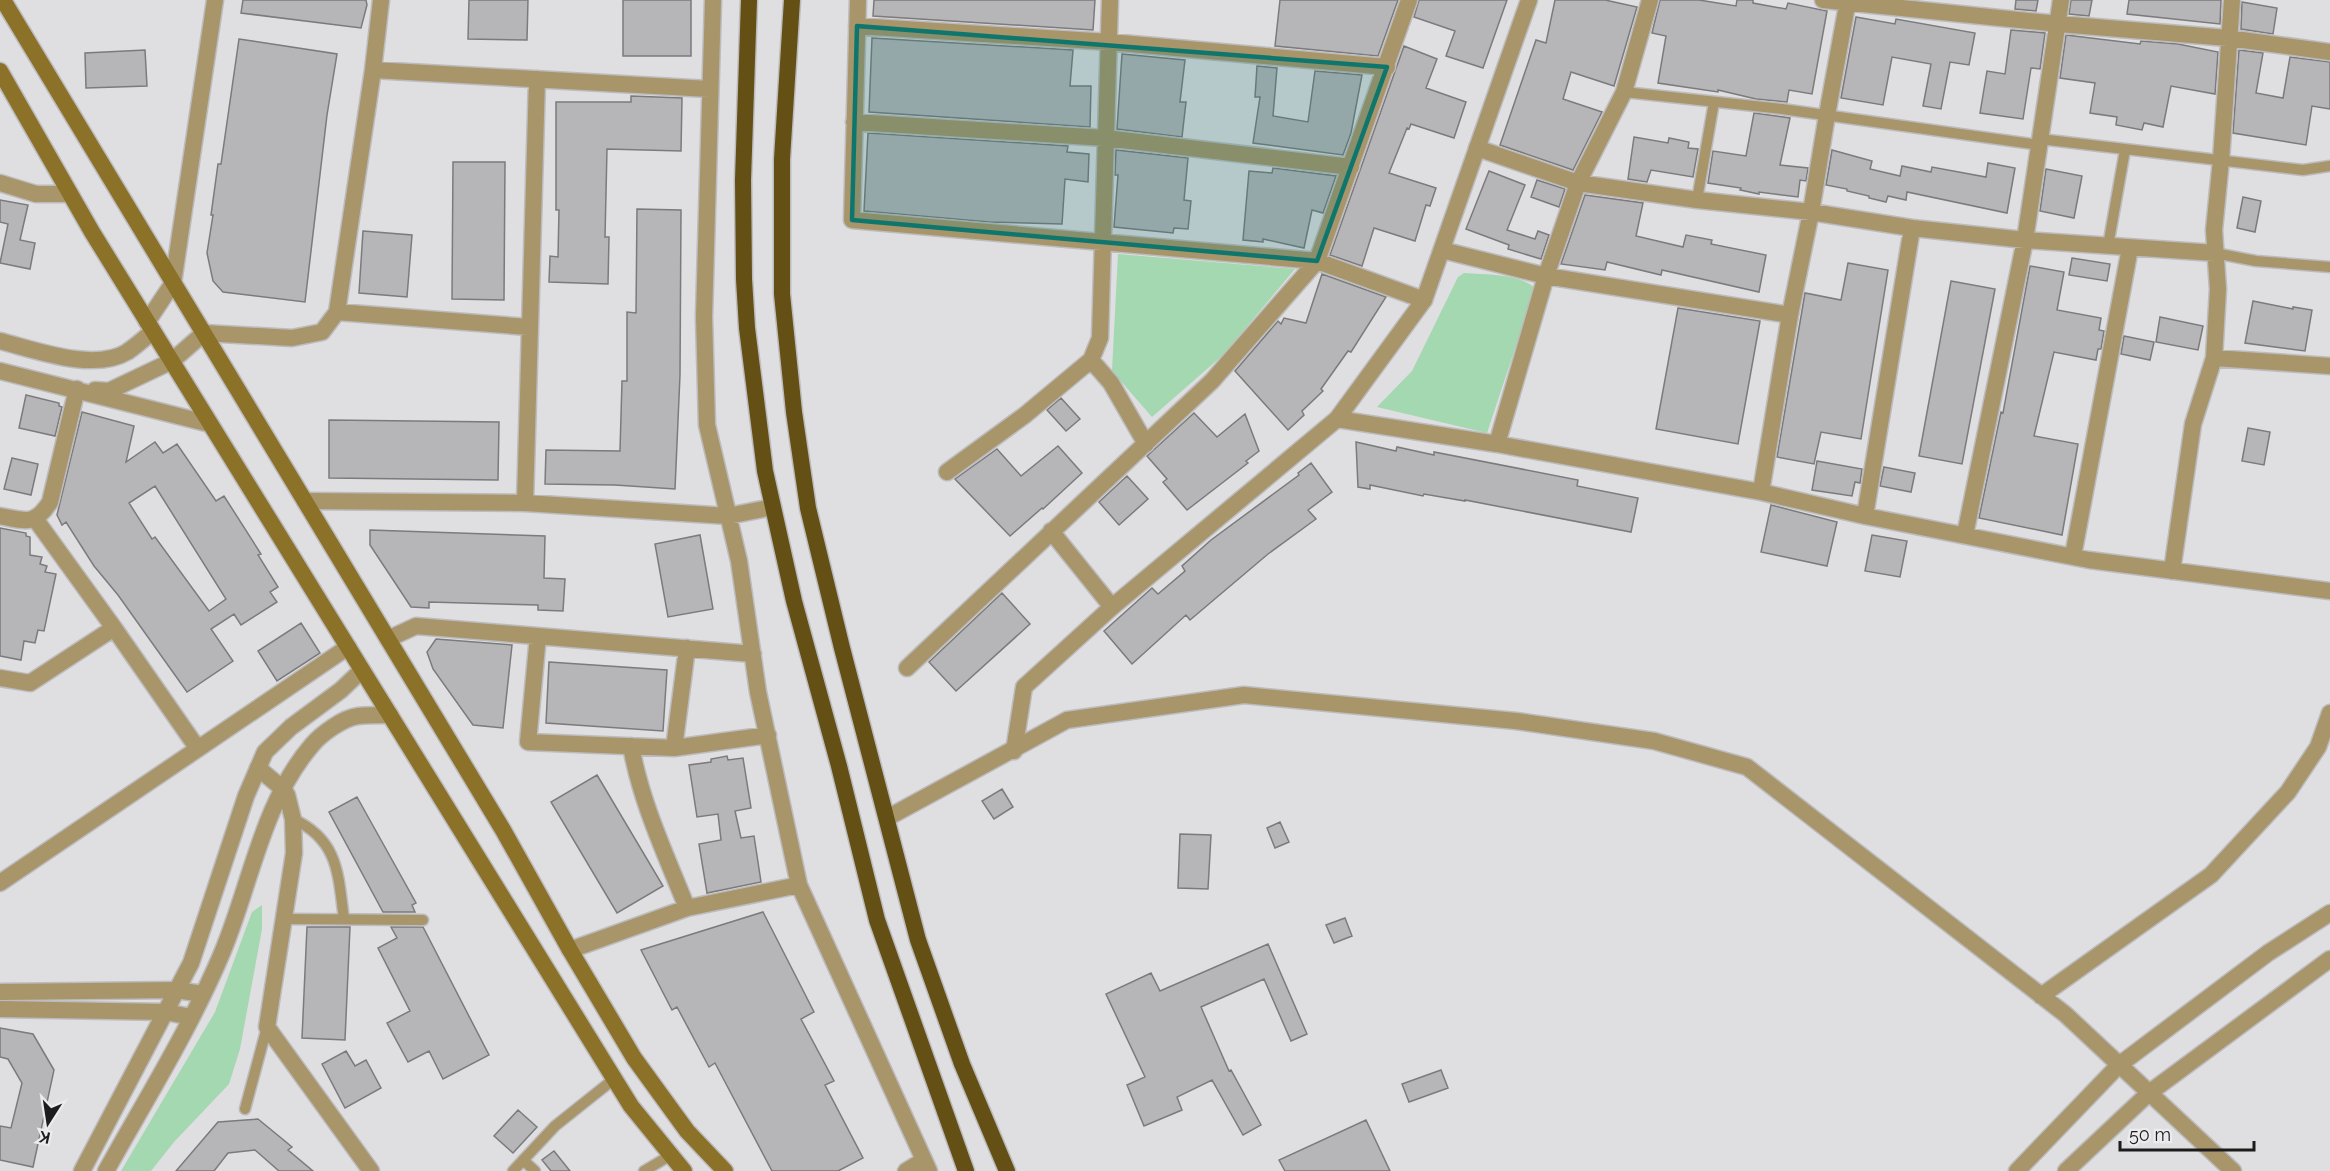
<svg xmlns="http://www.w3.org/2000/svg" width="2330" height="1171" viewBox="0 0 2330 1171" font-family="Raleway,sans-serif">
	<style>
		.green { fill: #a3d8b1 }
		.building { fill: #b6b5b8; stroke: #7b7b7d; stroke-width: 1.5; fill-rule: evenodd }
		.lines { fill: none; stroke-linecap: round; stroke-linejoin: round }
		.service-casing { stroke: #bcbbbe; stroke-width: 13 }
		.minor-casing { stroke: #bcbbbe; stroke-width: 19 }
		.tertiary-casing { stroke: #bcbbbe; stroke-width: 19 }
		.secondary-casing { stroke: #bcbbbe; stroke-width: 19 }
		.trunk-casing { stroke: #bcbbbe; stroke-width: 19 }
		.service { stroke: #a8956a; stroke-width: 10 }
		.minor { stroke: #a8956a; stroke-width: 16 }
		.tertiary { stroke: #a8956a; stroke-width: 16 }
		.secondary { stroke: #8c7129; stroke-width: 16 }
		.trunk { stroke: #644f14; stroke-width: 16 }
		.marked { fill: #0f766e; fill-opacity: 0.2; stroke: #0f766e; stroke-width: 4.5; stroke-linejoin: round }
	</style>
	<rect width="100%" height="100%" fill="#dfdee1"/>
	<path class="green" d="M1118,254L1295,269L1223,355L1152,417L1112,371Z
		M1464,273C1487,275 1518,273 1535,288L1487,433L1377,407L1412,371L1458,277Z
		M262,905V929L240,1049L229,1084L174,1142L151,1171H121L215,1012L252,912Z"/>
	<path class="building" d="M243,0H366L367,5L361,28L241,13Z
		M469,0H528L527,40L468,39Z
		M623,0H691V56H623Z
		M874,0H1095L1093,30L873,16Z
		M1280,0H1398L1378,56L1275,46Z
		M1419,0H1507L1483,68L1446,56L1455,31L1414,17Z
		M1555,0H1605L1637,7L1614,86L1571,72L1563,99L1602,112L1573,170L1500,145L1536,40L1546,43Z
		M1660,0H1699L1736,6L1737,0H1753V3L1786,9L1788,3L1827,11L1812,94L1789,90L1787,102L1756,99L1718,90V92L1658,83L1666,36L1652,33Z
		M2016,0H2038L2036,11L2015,9Z
		M2071,0H2092L2089,16L2069,14Z
		M2129,0H2221L2220,24L2127,14Z
		M2242,2L2277,8L2273,34L2241,29Z
		M1856,17L1895,24L1896,19L1975,33L1969,65L1950,62L1941,109L1923,106L1931,64L1892,57L1883,105L1841,98Z
		M2011,30L2045,33L2040,69L2031,68L2023,119L1980,113L1987,71L2005,74Z
		M2066,35L2140,44L2141,41L2178,44L2218,52L2215,94L2171,86L2163,127L2144,123L2142,130L2116,125L2117,117L2090,113L2095,83L2060,78Z
		M872,38L1073,50L1070,86H1091L1090,127L869,112Z
		M239,39L337,54L327,115L305,302L223,292L213,281L207,253L213,215H211L218,164H221Z
		M1404,46L1437,59L1426,88L1466,102L1454,138L1411,124L1409,129L1407,128L1389,173L1436,188L1430,206L1426,205L1415,241L1374,228L1362,266L1330,255Z
		M145,50L147,86L86,88L85,53Z
		M2239,50L2263,53L2256,93L2283,98L2290,57L2330,62V109L2312,106L2306,145L2233,133Z
		M1122,54L1185,60L1180,102H1186L1182,137L1117,129Z
		M1257,66L1277,68L1273,116L1308,122L1315,71L1362,75L1351,133L1343,155L1253,143L1260,97H1255Z
		M631,96L682,98L681,151L607,149L605,237H609L608,284L549,282L550,256L558,257L559,210H556V102H631Z
		M1754,113L1790,118L1780,165L1808,168L1806,181L1800,180L1798,197L1759,192V194L1740,190L1741,188L1708,183L1713,151L1746,156Z
		M868,133L1068,146L1067,152L1089,154L1088,182L1065,179L1062,224L989,222L864,211Z
		M1634,137L1668,143L1669,138L1689,142L1688,148L1698,149L1693,177L1651,170L1647,182L1628,179Z
		M1116,150L1188,158L1184,200L1191,201L1188,229L1174,228L1173,233L1114,227L1118,175H1115Z
		M1832,150L1872,161L1870,169L1900,176L1902,166L1931,172L1932,167L1986,177L1988,163L2015,168L2007,213L1907,192L1906,200L1888,196L1886,202L1869,198V196L1847,191V189L1826,185Z
		M453,162H505L504,300L452,299Z
		M1273,168L1336,176L1323,213L1312,210L1304,248L1263,239V242L1243,240L1249,171L1272,173Z
		M2046,169L2082,176L2074,218L2040,211Z
		M1489,171L1525,185L1507,230L1535,239L1538,231L1549,235L1541,259L1508,249L1509,245L1466,229Z
		M1537,180L1565,189L1559,207L1531,197Z
		M1585,195L1643,203L1636,236L1683,247L1686,235L1712,240L1711,244L1766,255L1759,292L1662,270L1661,275L1607,262L1605,270L1561,264Z
		M2243,197L2261,201L2255,232L2237,228Z
		M0,200L28,205L20,240L35,243L30,269L0,263L8,224L0,222Z
		M637,209L681,210L680,375L675,489L615,485L545,484L546,450L620,451L622,381H627V312L636,313Z
		M363,231L412,235L407,297L359,293Z
		M2072,258L2110,264L2107,281L2069,275Z
		M1848,263L1888,270L1861,439L1821,432L1814,464L1777,457L1805,293L1841,300Z
		M2030,266L2064,272L2057,310L2101,318L2099,330L2104,331L2101,349H2098L2096,360L2054,352L2034,436L2078,444L2062,535L1979,518L2001,412L2003,413Z
		M1322,274L1386,297L1351,352L1348,351L1321,389L1323,391L1302,411L1304,415L1288,430L1235,371L1278,321L1281,324L1284,318L1306,323Z
		M1951,281L1995,289L1962,464L1919,456Z
		M2253,301L2293,309V307L2312,310L2305,351L2245,343Z
		M1678,308L1760,321L1738,444L1656,429Z
		M2160,317L2203,326L2198,350L2156,342Z
		M2124,336L2154,342L2150,360L2121,354Z
		M26,395L59,403V406L62,407L55,436L19,428Z
		M1061,398L1080,419L1066,431L1047,410Z
		M82,412L134,426L126,462L155,442L163,453L177,444L216,501L224,496L261,554L258,555L278,587L270,592L277,602L241,625L234,614L211,629L233,661L187,692L118,595L94,566L66,522L62,525L57,515ZM155,486L226,599L209,611L155,537L152,539L129,503Z
		M1194,413L1217,437L1245,414L1259,451L1246,461L1248,463L1187,510L1163,482L1167,479L1147,456Z
		M329,420L499,422L498,480L329,478Z
		M2248,428L2270,432L2264,465L2242,461Z
		M1356,442L1396,451L1397,447L1434,455V452L1578,480L1577,486L1638,498L1631,532L1465,500V501L1424,494L1423,496L1370,485V489L1358,487Z
		M1058,446L1082,473L1043,509L1042,508L1010,536L955,479L997,449L1021,476Z
		M12,458L38,464L31,495L4,489Z
		M1817,461L1862,469L1860,483L1855,482L1852,496L1812,490Z
		M1311,463L1332,492L1308,510L1316,519L1268,554L1190,620L1186,615L1132,664L1104,631L1152,588L1158,594L1185,571L1182,566L1211,540L1299,475L1298,473Z
		M1884,467L1915,473L1911,492L1880,486Z
		M1127,476L1148,499L1119,525L1099,502Z
		M1771,505L1837,522L1827,566L1761,552Z
		M0,528L26,533V536L30,537V555L42,557L40,564L47,566L45,572L56,574L44,631L38,630L35,643L24,641L21,660L0,656Z
		M370,530L545,536L544,578L565,579L563,611L538,610V605L429,602V608L411,607L370,545Z
		M700,535L713,609L668,617L655,544Z
		M1872,535L1907,541L1900,577L1865,571Z
		M1002,593L1030,624L956,691L929,662Z
		M301,623L320,653L277,681L258,651Z
		M436,639L512,645L503,728L473,725L433,669L427,652Z
		M549,662L667,670L663,731L546,723Z
		M727,756L728,760L743,758L751,808L735,811L741,838L754,836L761,882L707,893L699,844L721,840L718,814L697,817L689,765L711,762V759Z
		M597,775L663,886L617,913L551,802Z
		M1002,789L1013,807L994,819L982,801Z
		M357,797L416,903L412,905L415,912H383L329,812Z
		M1280,822L1289,842L1275,848L1267,828Z
		M1180,834L1211,835L1208,889L1178,888Z
		M763,912L814,1012L801,1019L834,1081L825,1085L863,1158L838,1171H772L715,1063L709,1067L677,1007L672,1010L641,950Z
		M1345,918L1352,936L1334,943L1326,925Z
		M307,927H350L345,1040L302,1038Z
		M391,927H423L489,1055L443,1079L429,1051L408,1062L387,1023L410,1011L378,948L397,938Z
		M1268,944L1307,1034L1291,1041L1264,979L1201,1007L1229,1071L1231,1070L1261,1125L1243,1135L1212,1080L1177,1097L1182,1110L1144,1126L1127,1085L1145,1077L1106,994L1151,973L1160,991Z
		M0,1028L33,1034L54,1070L33,1167L0,1160V1126L11,1128L22,1083L8,1059L0,1057Z
		M346,1051L355,1066L366,1060L381,1088L345,1108L322,1064Z
		M1441,1070L1448,1088L1409,1102L1402,1084Z
		M518,1110L537,1127L513,1153L494,1136Z
		M258,1119L292,1147L288,1150L313,1171H279L255,1150L228,1153L214,1171H176L218,1122Z
		M1366,1120L1390,1171H1285L1279,1160Z
		M554,1151L570,1171H551L542,1160Z"/>
	<g class="lines">
		<defs>
			<path id="service" d="M1624,92L1782,109L2039,145
				M2040,139L2303,170L2330,166
				M1697,200L1714,102
				M2108,246L2125,150
				M2215,253L2256,261L2330,267
				M293,819C339,840 338,875 344,919
				M285,919L423,920
				M245,1109L267,1027
				M523,1160L535,1171
				M513,1171L555,1126L614,1079
				M644,1171L671,1155"/>
			<path id="minor" d="M713,0L704,317L707,425L739,561L758,692L799,885L929,1171
				M858,0L852,220L1317,261L1424,300
				M1823,0L2059,24L2228,38L2330,52
				M857,26L1110,42L1387,67
				M373,70L709,89
				M854,122L1105,138L1351,167
				M1477,148L1578,183L1697,200L1811,212L1912,228L2025,240L2215,253
				M0,183L36,194H70
				M1442,250L1546,276L1790,315
				M337,312L528,327
				M204,333L292,338L322,332L337,312L373,70L381,0
				M2214,358L2218,289L2214,230L2221,160L2232,0
				M1091,360L1111,383L1146,444
				M1337,419L1497,444L1761,492L1790,315L1811,212L1827,115L1848,0
				M1497,444L1546,276L1578,183L1624,92L1650,0
				M947,472L1025,415L1091,360L1100,338L1110,0
				M1761,492L1865,516L2089,560L2330,591
				M305,501L525,503L728,516L773,507
				M525,503L537,79
				M0,516C25,521 35,526 50,502L77,389
				M1865,516L1912,228
				M36,520L114,628
				M1051,531L1112,607
				M1965,535L2025,240L2061,0
				M2073,556L2130,248
				M2172,571L2193,424L2214,358L2330,366
				M538,636L528,742L674,748L768,735
				M388,639L416,626L753,654
				M907,668L1212,381L1317,261L1409,0
				M0,678L30,683L114,628L198,749
				M631,746C641,803 666,855 687,908
				M674,748L687,648
				M258,768L283,789L287,795L293,819L294,853L267,1027L371,1171
				M887,818L1067,720L1244,695L1516,721L1654,741L1747,767L2065,1014L2233,1171
				M0,883L348,647
				M570,950L687,908L799,885
				M0,992L176,990L203,994
				M2041,996L2211,875L2288,792L2318,747L2330,713
				M0,1009L166,1012L191,1017
				M906,1171L924,1160"/>
			<path id="tertiary" d="M147,322L173,283L215,0
				M0,341C35,350 94,372 127,352C136,346 145,338 153,331
				M0,371L210,424
				M95,390L109,391L172,361L204,333
				M1014,751L1024,687L1112,607L1337,419L1424,300L1529,0
				M82,1171L191,963L246,796L265,752L291,727L341,690L362,670
				M106,1171C146,1099 190,1029 222,953C251,884 262,803 312,745C321,734 343,718 358,716C368,715 379,715 390,715
				M2017,1171L2119,1065L2268,953L2330,913
				M2066,1171L2149,1093L2330,959"/>
			<path id="secondary" d="M3,0L503,830L570,950L634,1058L687,1131L725,1171
				M0,71L92,232L631,1106L684,1171"/>
			<path id="trunk" d="M749,0L743,180L744,279L747,328L765,471L794,601L839,766L877,920L966,1171
				M792,0L782,159V294L794,412L808,508L842,648L918,940L962,1064L1007,1171"/>
		</defs>
		<use href="#service" class="service-casing"/>
		<use href="#minor" class="minor-casing"/>
		<use href="#tertiary" class="tertiary-casing"/>
		<use href="#secondary" class="secondary-casing"/>
		<use href="#trunk" class="trunk-casing"/>
		<use href="#service" class="service"/>
		<use href="#minor" class="minor"/>
		<use href="#tertiary" class="tertiary"/>
		<use href="#secondary" class="secondary"/>
		<use href="#trunk" class="trunk"/>
	</g>
	<path class="marked" d="M857,26L1387,67L1317,261L852,220Z"/>
	<g transform="translate(48 1123) rotate(192)" stroke="#ececef" stroke-width="4.5" paint-order="stroke">
	<path d="M0-4.5L10 22L0 15L-10 22Z" fill="#1c1c1d"/>
	<text y="-9" font-size="16" font-weight="bold" text-anchor="middle" fill="#1c1c1d">K</text>
	</g>
	<path d="M2120 1141v9h134v-9" fill="none" stroke="#1c1c1d" stroke-width="3"/>
	<text x="2129" y="1141" font-size="18" fill="#1c1c1d" stroke="#ececef" stroke-width="4.5" paint-order="stroke">50 m</text>
</svg>
